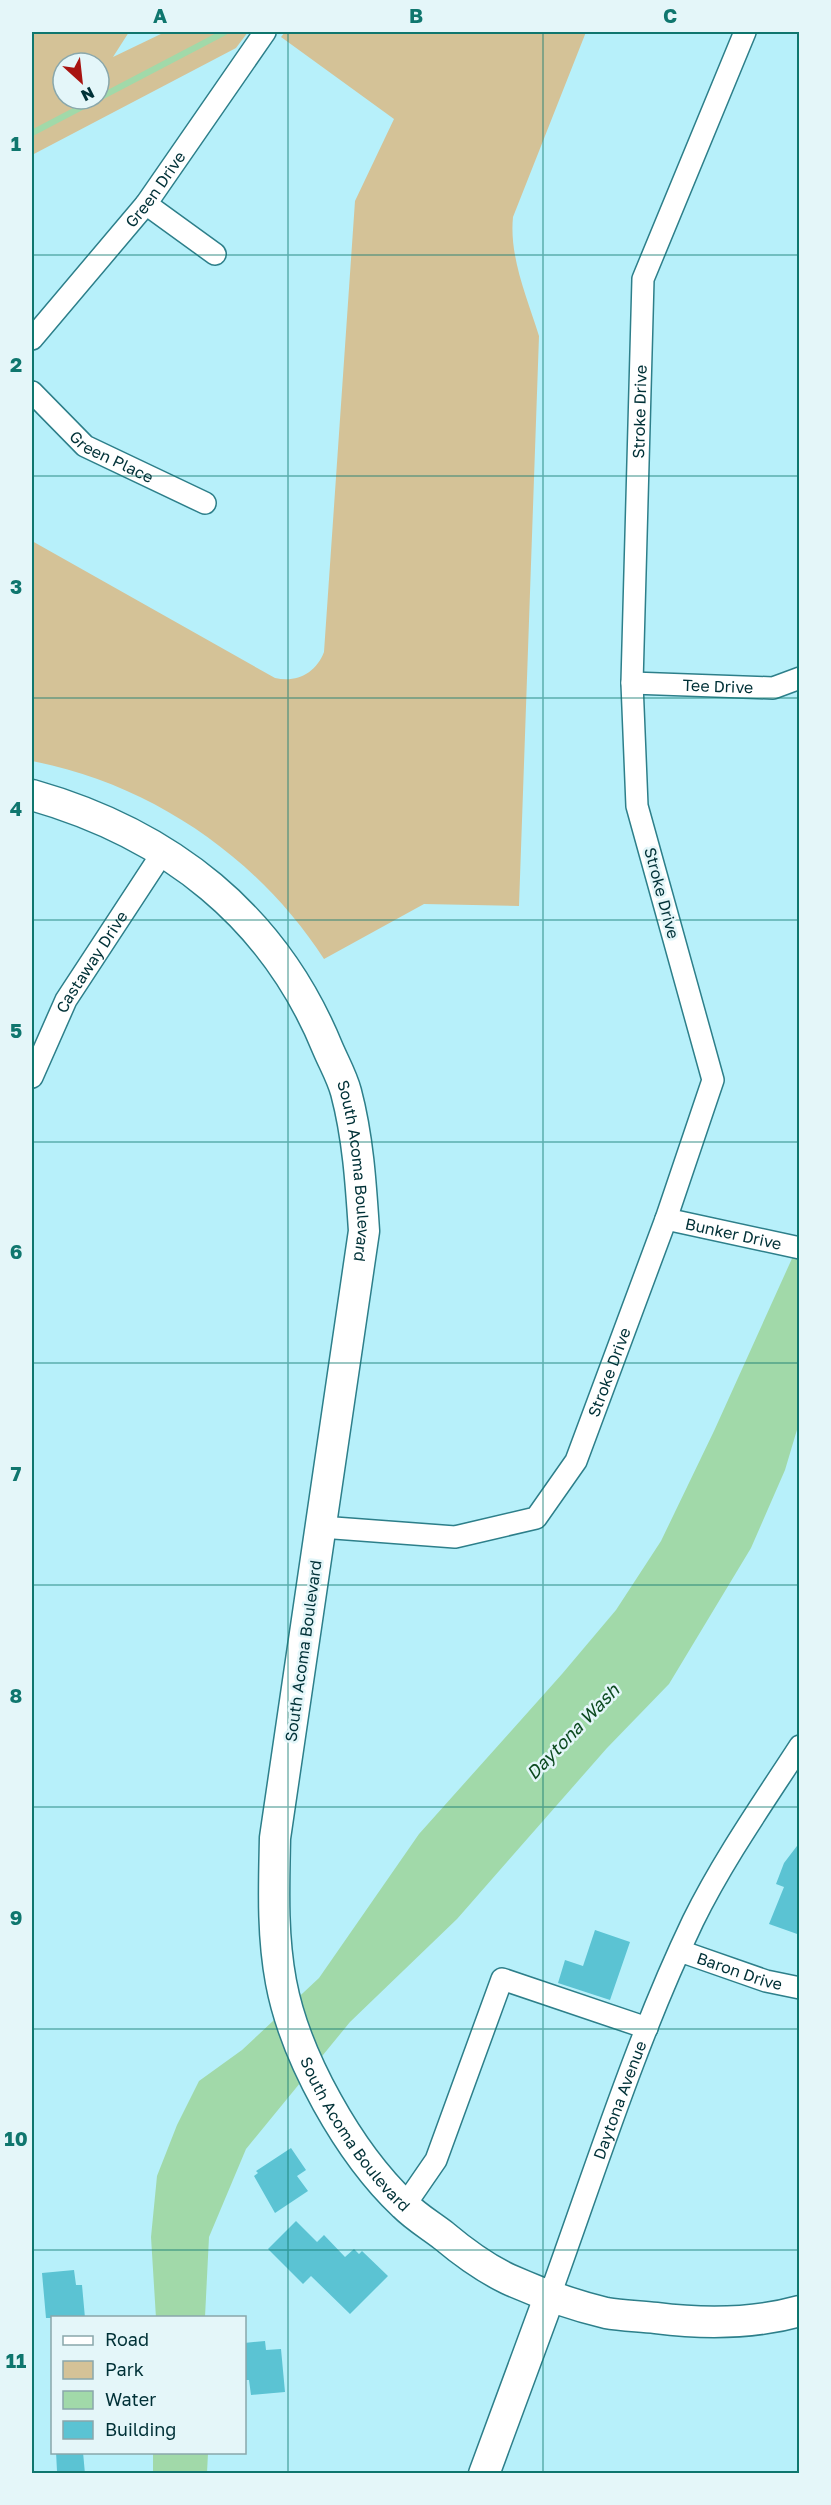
<svg xmlns="http://www.w3.org/2000/svg" width="831" height="2505" viewBox="0 0 831 2505" font-family="'Golos Text',sans-serif">
	<style>
		.green { fill: #d4c297; fill-rule: evenodd }
		.water { fill: #a1d9a9 }
		.lines { fill: none; stroke-linecap: round; stroke-linejoin: round }
		.stream { stroke: #a1d9a9; stroke-width: 6 }
		.building { fill: #5bc3d3 }
		.street-casing { stroke: #2d7f8a; stroke-width: 24 }
		.secondary-casing { stroke: #2d7f8a; stroke-width: 33 }
		.street { stroke: #fff; stroke-width: 21 }
		.secondary { stroke: #fff; stroke-width: 30 }
		.grid { fill: none; stroke: #0f766e; stroke-width: 1.5; stroke-opacity: 0.55 }
		.labels { text-anchor: middle; stroke-width: 5; stroke-linejoin: round; paint-order: stroke }
		.street-label { font-size: 16px; fill: #003137; stroke: #e4f6f9 }
		.water-label { font-size: 18px; font-style: italic; fill: #0c4a1f; stroke: #e4f6f9 }
		.neatline { fill: none; stroke: #0f766e; stroke-width: 2 }
		.grid-label { font-size: 20px; text-anchor: middle; font-weight: bold; fill: #0f766e }
	</style>
	<rect width="100%" height="100%" fill="#b7f0fa"/>
	<path class="green" d="M32,32H129L113,57L165,32H248L236,48L32,155ZM63,63H99V99H63Z
		M285,32H586L513,217C509,257 527,297 539,336L519,906L424,904L324,959C258,857 151,784 32,761V541L275,678C297,683 316,673 324,652L355,201L394,119L281,37Z"/>
	<path class="water" d="M799,1243V1423L785,1470L751,1548L669,1684L607,1748L457,1919L350,2022L246,2149L209,2237L205,2317L156,2318L151,2237L157,2176L177,2125L199,2081L242,2050L319,1978L419,1834L562,1674L616,1610L661,1541L714,1431Z
		M153,2453H208L207,2473H153Z"/>
	<g class="lines">
		<path class="stream" d="M99,98L225,32
			M32,133L97,99"/>
	</g>
	<path class="building" d="M800,1842V1935L769,1924L784,1887L776,1884L784,1863Z
		M595,1930L630,1942L610,2000L558,1983L565,1960L583,1966Z
		M291,2148L306,2170L297,2176L308,2191L275,2213L254,2176L258,2173L256,2171Z
		M296,2221L317,2242L324,2235L345,2257L354,2249L359,2254L362,2251L388,2276L350,2314L311,2276L303,2284L268,2249Z
		M74,2270L76,2285H82L85,2318H46L42,2273Z
		M265,2341L266,2350L281,2349L285,2392L251,2395L249,2380H244V2343Z
		M56,2452H83L85,2474L57,2471Z"/>
	<g class="lines">
		<defs>
			<g id="street">
				<path d="M146,204L215,254"/>
				<path id="s1" d="M32,339L146,204L265,32"/>
				<path id="s2" d="M32,392L85,446L205,503"/>
				<path id="s3" d="M632,683L773,688L800,678"/>
				<path id="s4" d="M32,1077L66,1000L163,852"/>
				<path id="s5" d="M666,1219L800,1248"/>
				<path id="s6" d="M321,1527L455,1537L536,1518L576,1461L666,1219L713,1080L637,806L632,683L643,279L745,32"/>
				<path id="s7" d="M680,1951L766,1981L800,1988"/>
				<path d="M405,2205L436,2160L502,1979L647,2028"/>
				<path id="s8" d="M550,2295C595,2171 636,2040 693,1921C723,1860 763,1803 800,1746"/>
			</g>
			<g id="secondary">
				<path id="s9" d="M32,795C169,834 274,916 328,1049C334,1063 342,1077 346,1092C358,1137 361,1185 364,1231L275,1838C274,1886 272,1934 281,1982C295,2057 349,2153 404,2205C416,2217 431,2226 444,2236C463,2252 485,2268 508,2279C539,2293 573,2305 606,2313C622,2316 639,2316 656,2318C703,2324 753,2324 800,2311"/>
				<path d="M484,2474L550,2295"/>
			</g>
		</defs>
		<use href="#street" class="street-casing"/>
		<use href="#secondary" class="secondary-casing"/>
		<use href="#street" class="street"/>
		<use href="#secondary" class="secondary"/>
	</g>
	<path class="grid" d="M288,32V2474M543,32V2474M32,255H800M32,476H800M32,698H800M32,920H800M32,1142H800M32,1363H800M32,1585H800M32,1807H800M32,2029H800M32,2250H800"/>
	<g class="labels">
		<g class="street-label">
			<text dy="6" stroke="none"><textPath href="#s1" startOffset="194">Green Drive</textPath></text>
			<text dy="6" stroke="none"><textPath href="#s6" startOffset="1371">Stroke Drive</textPath></text>
			<text dy="6" stroke="none"><textPath href="#s2" startOffset="104">Green Place</textPath></text>
			<text dy="6" stroke="none"><textPath href="#s3" startOffset="86">Tee Drive</textPath></text>
			<text transform="translate(662 893) rotate(75)" y="6">Stroke Drive</text>
			<text dy="6" stroke="none"><textPath href="#s4" startOffset="130">Castaway Drive</textPath></text>
			<text dy="6" stroke="none"><textPath href="#s9" startOffset="531">South Acoma Boulevard</textPath></text>
			<text dy="6" stroke="none"><textPath href="#s5" startOffset="69">Bunker Drive</textPath></text>
			<text dy="6" stroke="none"><textPath href="#s6" startOffset="382">Stroke Drive</textPath></text>
			<text transform="translate(303 1651) rotate(-82)" y="6">South Acoma Boulevard</text>
			<text dy="6" stroke="none"><textPath href="#s7" startOffset="63">Baron Drive</textPath></text>
			<text dy="6" stroke="none"><textPath href="#s8" startOffset="207">Daytona Avenue</textPath></text>
			<text dy="6" stroke="none"><textPath href="#s9" startOffset="1521">South Acoma Boulevard</textPath></text>
		</g>
		<g class="water-label">
			<text transform="translate(573 1732) rotate(-46)" y="6">Daytona Wash</text>
		</g>
	</g>
	<rect width="831" height="2505" fill="none" stroke="#e4f6f9" stroke-width="66"/>
	<rect x="51" y="2316" width="195" height="138" fill="#e4f6f9" stroke="#89a7ab" stroke-width="1.5"/>
	<rect x="63" y="2336" width="30" height="9" fill="#ffffff" stroke="#89a7ab" stroke-width="1.5"/>
	<text x="105" y="2346" font-size="18" fill="#003137">Road</text>
	<rect x="63" y="2361" width="30" height="18" fill="#d4c297" stroke="#89a7ab" stroke-width="1.5"/>
	<text x="105" y="2376" font-size="18" fill="#003137">Park</text>
	<rect x="63" y="2391" width="30" height="18" fill="#a1d9a9" stroke="#89a7ab" stroke-width="1.5"/>
	<text x="105" y="2406" font-size="18" fill="#003137">Water</text>
	<rect x="63" y="2421" width="30" height="18" fill="#5bc3d3" stroke="#89a7ab" stroke-width="1.5"/>
	<text x="105" y="2436" font-size="18" fill="#003137">Building</text>
	<g transform="translate(81 81) rotate(153)"><circle r="28" fill="#e4f6f9" stroke="#89a7ab" stroke-width="1.5"/>
	<path d="M0-4.5L10 22L0 15L-10 22Z" fill="#a81411"/>
	<text y="-9" font-size="16" font-weight="bold" text-anchor="middle" fill="#003137">N</text>
	</g>
	<rect x="33" y="33" width="765" height="2439" class="neatline"/>
	<g class="grid-label">
		<text x="160" y="23">A</text>
		<text x="416" y="23">B</text>
		<text x="670" y="23">C</text>
		<text x="16" y="151">1</text>
		<text x="16" y="372">2</text>
		<text x="16" y="594">3</text>
		<text x="16" y="816">4</text>
		<text x="16" y="1038">5</text>
		<text x="16" y="1259">6</text>
		<text x="16" y="1481">7</text>
		<text x="16" y="1703">8</text>
		<text x="16" y="1925">9</text>
		<text x="16" y="2146">10</text>
		<text x="16" y="2368">11</text>
	</g>
</svg>
